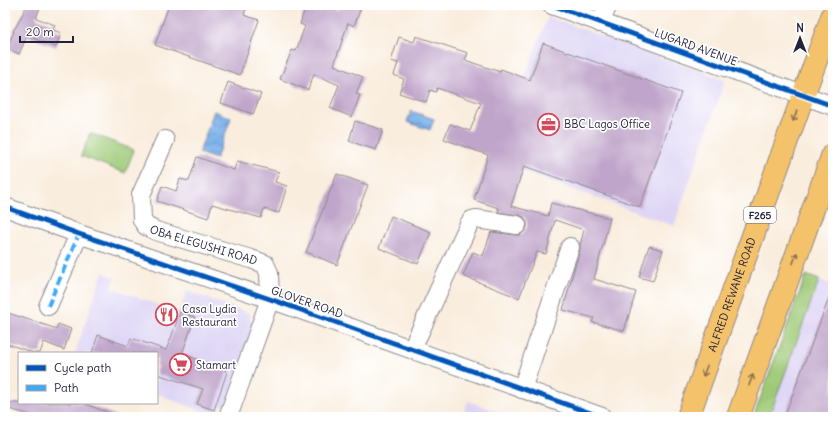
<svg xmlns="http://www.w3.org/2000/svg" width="838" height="422" viewBox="0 0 838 422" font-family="Delius,sans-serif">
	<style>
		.built { fill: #ded5f5 }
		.grass { fill: #9eca77; stroke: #607659 }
		.water { fill: url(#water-waves); stroke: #506a93 }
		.building { fill: #c0a5ca }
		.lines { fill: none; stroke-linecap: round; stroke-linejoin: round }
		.minor-casing { stroke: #8e888c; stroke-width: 20 }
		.major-casing { stroke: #8e888c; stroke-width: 24 }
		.minor { stroke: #fff; stroke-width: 18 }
		.major { stroke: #f4c26a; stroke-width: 22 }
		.quiet { stroke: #3fa9f5; stroke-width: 4; stroke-dasharray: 8 4; stroke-linecap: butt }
		.cycleway-casing { stroke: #fff; stroke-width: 8 }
		.cycleway { stroke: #0057b8; stroke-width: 5 }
		.oneway { stroke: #8b7252 }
		.labels { text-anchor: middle; stroke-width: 3.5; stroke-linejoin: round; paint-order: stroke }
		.shield { fill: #fff; stroke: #646476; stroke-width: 1 }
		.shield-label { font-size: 10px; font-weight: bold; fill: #22223b }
		.street-label { font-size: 11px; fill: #22223b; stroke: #fff }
		.poi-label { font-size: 11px; fill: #22223b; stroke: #fff; text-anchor: start }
	</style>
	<defs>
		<pattern id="water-waves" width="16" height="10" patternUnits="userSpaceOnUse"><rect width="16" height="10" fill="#7db2eb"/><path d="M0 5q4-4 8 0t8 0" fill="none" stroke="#6690c0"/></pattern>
	</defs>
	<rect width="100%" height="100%" fill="#fff"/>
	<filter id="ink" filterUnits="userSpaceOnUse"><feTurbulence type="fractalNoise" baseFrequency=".025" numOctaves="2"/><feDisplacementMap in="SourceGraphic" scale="8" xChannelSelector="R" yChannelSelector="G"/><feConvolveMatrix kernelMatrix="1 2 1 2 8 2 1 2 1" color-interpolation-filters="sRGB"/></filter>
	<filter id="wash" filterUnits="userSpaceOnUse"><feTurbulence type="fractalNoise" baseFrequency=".012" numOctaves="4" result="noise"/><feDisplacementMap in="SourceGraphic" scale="16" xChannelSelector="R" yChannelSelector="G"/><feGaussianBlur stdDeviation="0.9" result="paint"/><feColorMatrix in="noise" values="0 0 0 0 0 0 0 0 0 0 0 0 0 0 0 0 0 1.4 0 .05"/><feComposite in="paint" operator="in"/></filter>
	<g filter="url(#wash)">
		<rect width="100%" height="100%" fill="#f9eddd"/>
		<path class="built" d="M548,17L725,80L674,226L492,160Z
			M103,272L115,278L111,288L179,312L187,291L251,314L249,319L257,322L226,406L221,405L214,416L157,394V353H75Z
			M819,280L833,285V417H769Z
			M468,401L514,417H462Z"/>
		<path class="grass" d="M90,133L134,150L125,173L81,156Z
			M806,275L819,280L769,417H755L754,415Z"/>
		<path class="water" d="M214,111L231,118L216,159L199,153Z
			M411,111L434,119L430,130L407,122Z"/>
		<g id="blocks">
			<path class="building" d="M27,5H41L36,18L55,25L53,30L61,33L56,47L27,36L19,54L6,48L14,32L13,31L17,25Z
				M169,5H247L244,15L259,20L240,75L155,45Z
				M306,5H324L338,10L340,5H362L354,26L348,23L334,65L363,77L356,94L360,95L352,117L330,108L339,85L314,74L308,90L280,79L292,50L296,51L305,26L300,24Z
				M416,36L468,53L465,60L500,72L501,69L530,80L543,43L681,93L640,207L524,166L511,206L548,216L551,203L610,218L594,279L636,292L624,331L592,322L594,318L563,310L575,266L580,250V245L584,230L555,220L546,254L537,252L519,298L463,276L473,252L483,256L491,232L515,235H520L525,231L527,227V222L524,217L519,215L498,212L499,208L474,200L488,155L444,139L450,124L470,131L481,103L437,88L436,92L430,90L426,102L399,93L404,79L394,75L398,63L391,61L399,37L414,42Z
				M228,82L261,94L253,114L221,103Z
				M355,121L383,130L376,150L349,141Z
				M197,157L234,170L237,161L279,172L275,182L287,186L279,213L264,209L261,218L212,204L208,218L157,201L162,186L176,191L180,179L189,181Z
				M337,174L368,185L337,265L306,252Z
				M391,216L431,232L418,264L379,248Z
				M649,246L663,250L653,281L639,277Z
				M832,290L833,291V417H784Z
				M5,312L57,329L58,324L71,329L64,350L44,342L40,353H34L5,343Z
				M180,312L195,317L182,354L226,369L225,371L227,372L214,410L197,404L203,389L157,374V353H92L98,335L128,346L131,338L166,350L171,338Z
				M5,403H83L117,416L116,417H38L5,408Z"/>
		</g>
	</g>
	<g filter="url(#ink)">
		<use href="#blocks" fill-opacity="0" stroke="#8e888c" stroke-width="1"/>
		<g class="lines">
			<defs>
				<g id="minor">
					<path d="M552,5L833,106"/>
					<path d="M600,23L608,5"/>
					<path id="s1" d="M165,140L141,195L142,220L146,226L156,231L251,259L265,264L269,273L270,299L228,417"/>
					<path d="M5,207L79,234L270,299L602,417"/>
					<path d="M48,306L79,234"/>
					<path d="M412,349L469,224L472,220L476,219L517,225"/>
					<path d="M522,389L570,247"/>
				</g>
				<g id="major">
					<path id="s2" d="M688,417L803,96L833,14"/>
					<path d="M738,417L833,154"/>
				</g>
			</defs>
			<use href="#minor" class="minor-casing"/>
			<use href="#major" class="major-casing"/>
			<use href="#minor" class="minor"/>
			<use href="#major" class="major"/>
			<path class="quiet" d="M48,306L79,234"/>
			<defs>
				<path id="cycleway" d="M552,5L833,106
					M5,207L79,234L270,299L602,417"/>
			</defs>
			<use href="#cycleway" class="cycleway-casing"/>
			<use href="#cycleway" class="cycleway"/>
		</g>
		<defs><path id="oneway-shaft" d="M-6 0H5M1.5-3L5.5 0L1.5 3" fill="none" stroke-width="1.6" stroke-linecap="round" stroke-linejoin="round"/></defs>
		<g class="oneway">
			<use href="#oneway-shaft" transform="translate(795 116) rotate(110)"/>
			<use href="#oneway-shaft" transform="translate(795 258) rotate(-70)"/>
			<use href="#oneway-shaft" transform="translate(705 371) rotate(110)"/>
			<use href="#oneway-shaft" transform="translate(751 380) rotate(-70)"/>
		</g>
	</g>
	<defs>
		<symbol id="office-ring" viewBox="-11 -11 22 22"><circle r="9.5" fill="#fff" stroke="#d1495b" stroke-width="1.5"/><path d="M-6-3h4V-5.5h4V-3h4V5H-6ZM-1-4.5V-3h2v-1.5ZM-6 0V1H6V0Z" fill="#d1495b"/></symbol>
		<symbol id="restaurant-ring" viewBox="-11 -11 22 22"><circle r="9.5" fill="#fff" stroke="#d1495b" stroke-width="1.5"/><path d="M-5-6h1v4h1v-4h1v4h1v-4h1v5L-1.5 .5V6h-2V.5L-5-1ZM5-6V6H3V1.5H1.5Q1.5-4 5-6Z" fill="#d1495b"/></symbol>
		<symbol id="supermarket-ring" viewBox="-11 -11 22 22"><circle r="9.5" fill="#fff" stroke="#d1495b" stroke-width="1.5"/><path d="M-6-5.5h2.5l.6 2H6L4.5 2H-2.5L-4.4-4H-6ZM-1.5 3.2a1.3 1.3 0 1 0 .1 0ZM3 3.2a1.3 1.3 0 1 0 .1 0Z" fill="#d1495b"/></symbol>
	</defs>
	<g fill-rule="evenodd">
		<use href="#office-ring" x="536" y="112" width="25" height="25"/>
		<use href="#restaurant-ring" x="154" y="302" width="25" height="25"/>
		<use href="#supermarket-ring" x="168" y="352" width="25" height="25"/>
	</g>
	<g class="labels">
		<rect class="shield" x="744" y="207" width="32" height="16" rx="3"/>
		<g class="shield-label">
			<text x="760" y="219">F265</text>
		</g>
		<g class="street-label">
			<text transform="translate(696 47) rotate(20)" y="4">LUGARD AVENUE</text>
			<text dy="4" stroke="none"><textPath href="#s1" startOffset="153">OBA ELEGUSHI ROAD</textPath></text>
			<text dy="4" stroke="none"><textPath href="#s2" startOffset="130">ALFRED REWANE ROAD</textPath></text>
			<text transform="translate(307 302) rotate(19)" y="4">GLOVER ROAD</text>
		</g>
		<g class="poi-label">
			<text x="564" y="128">BBC Lagos Office</text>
			<text x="182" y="313">Casa Lydia<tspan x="182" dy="13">Restaurant</tspan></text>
			<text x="196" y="369">Stamart</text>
		</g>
	</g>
	<rect width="838" height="422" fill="none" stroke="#fff" stroke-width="20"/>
	<rect x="18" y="352" width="140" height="52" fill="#ffffff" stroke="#a7a7b1"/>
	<rect x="26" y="365" width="20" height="6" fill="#0057b8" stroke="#a7a7b1"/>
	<text x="54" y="372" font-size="12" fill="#22223b">Cycle path</text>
	<rect x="26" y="385" width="20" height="6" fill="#3fa9f5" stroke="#a7a7b1"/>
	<text x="54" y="392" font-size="12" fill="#22223b">Path</text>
	<g transform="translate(800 38)" stroke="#ffffff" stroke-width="3" paint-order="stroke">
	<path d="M0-3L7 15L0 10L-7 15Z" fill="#22223b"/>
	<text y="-6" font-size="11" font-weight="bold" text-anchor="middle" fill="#22223b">N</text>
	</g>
	<path d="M20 36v6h53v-6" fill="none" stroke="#22223b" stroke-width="2"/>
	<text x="26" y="36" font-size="12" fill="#22223b" stroke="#ffffff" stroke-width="3" paint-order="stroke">20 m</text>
</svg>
